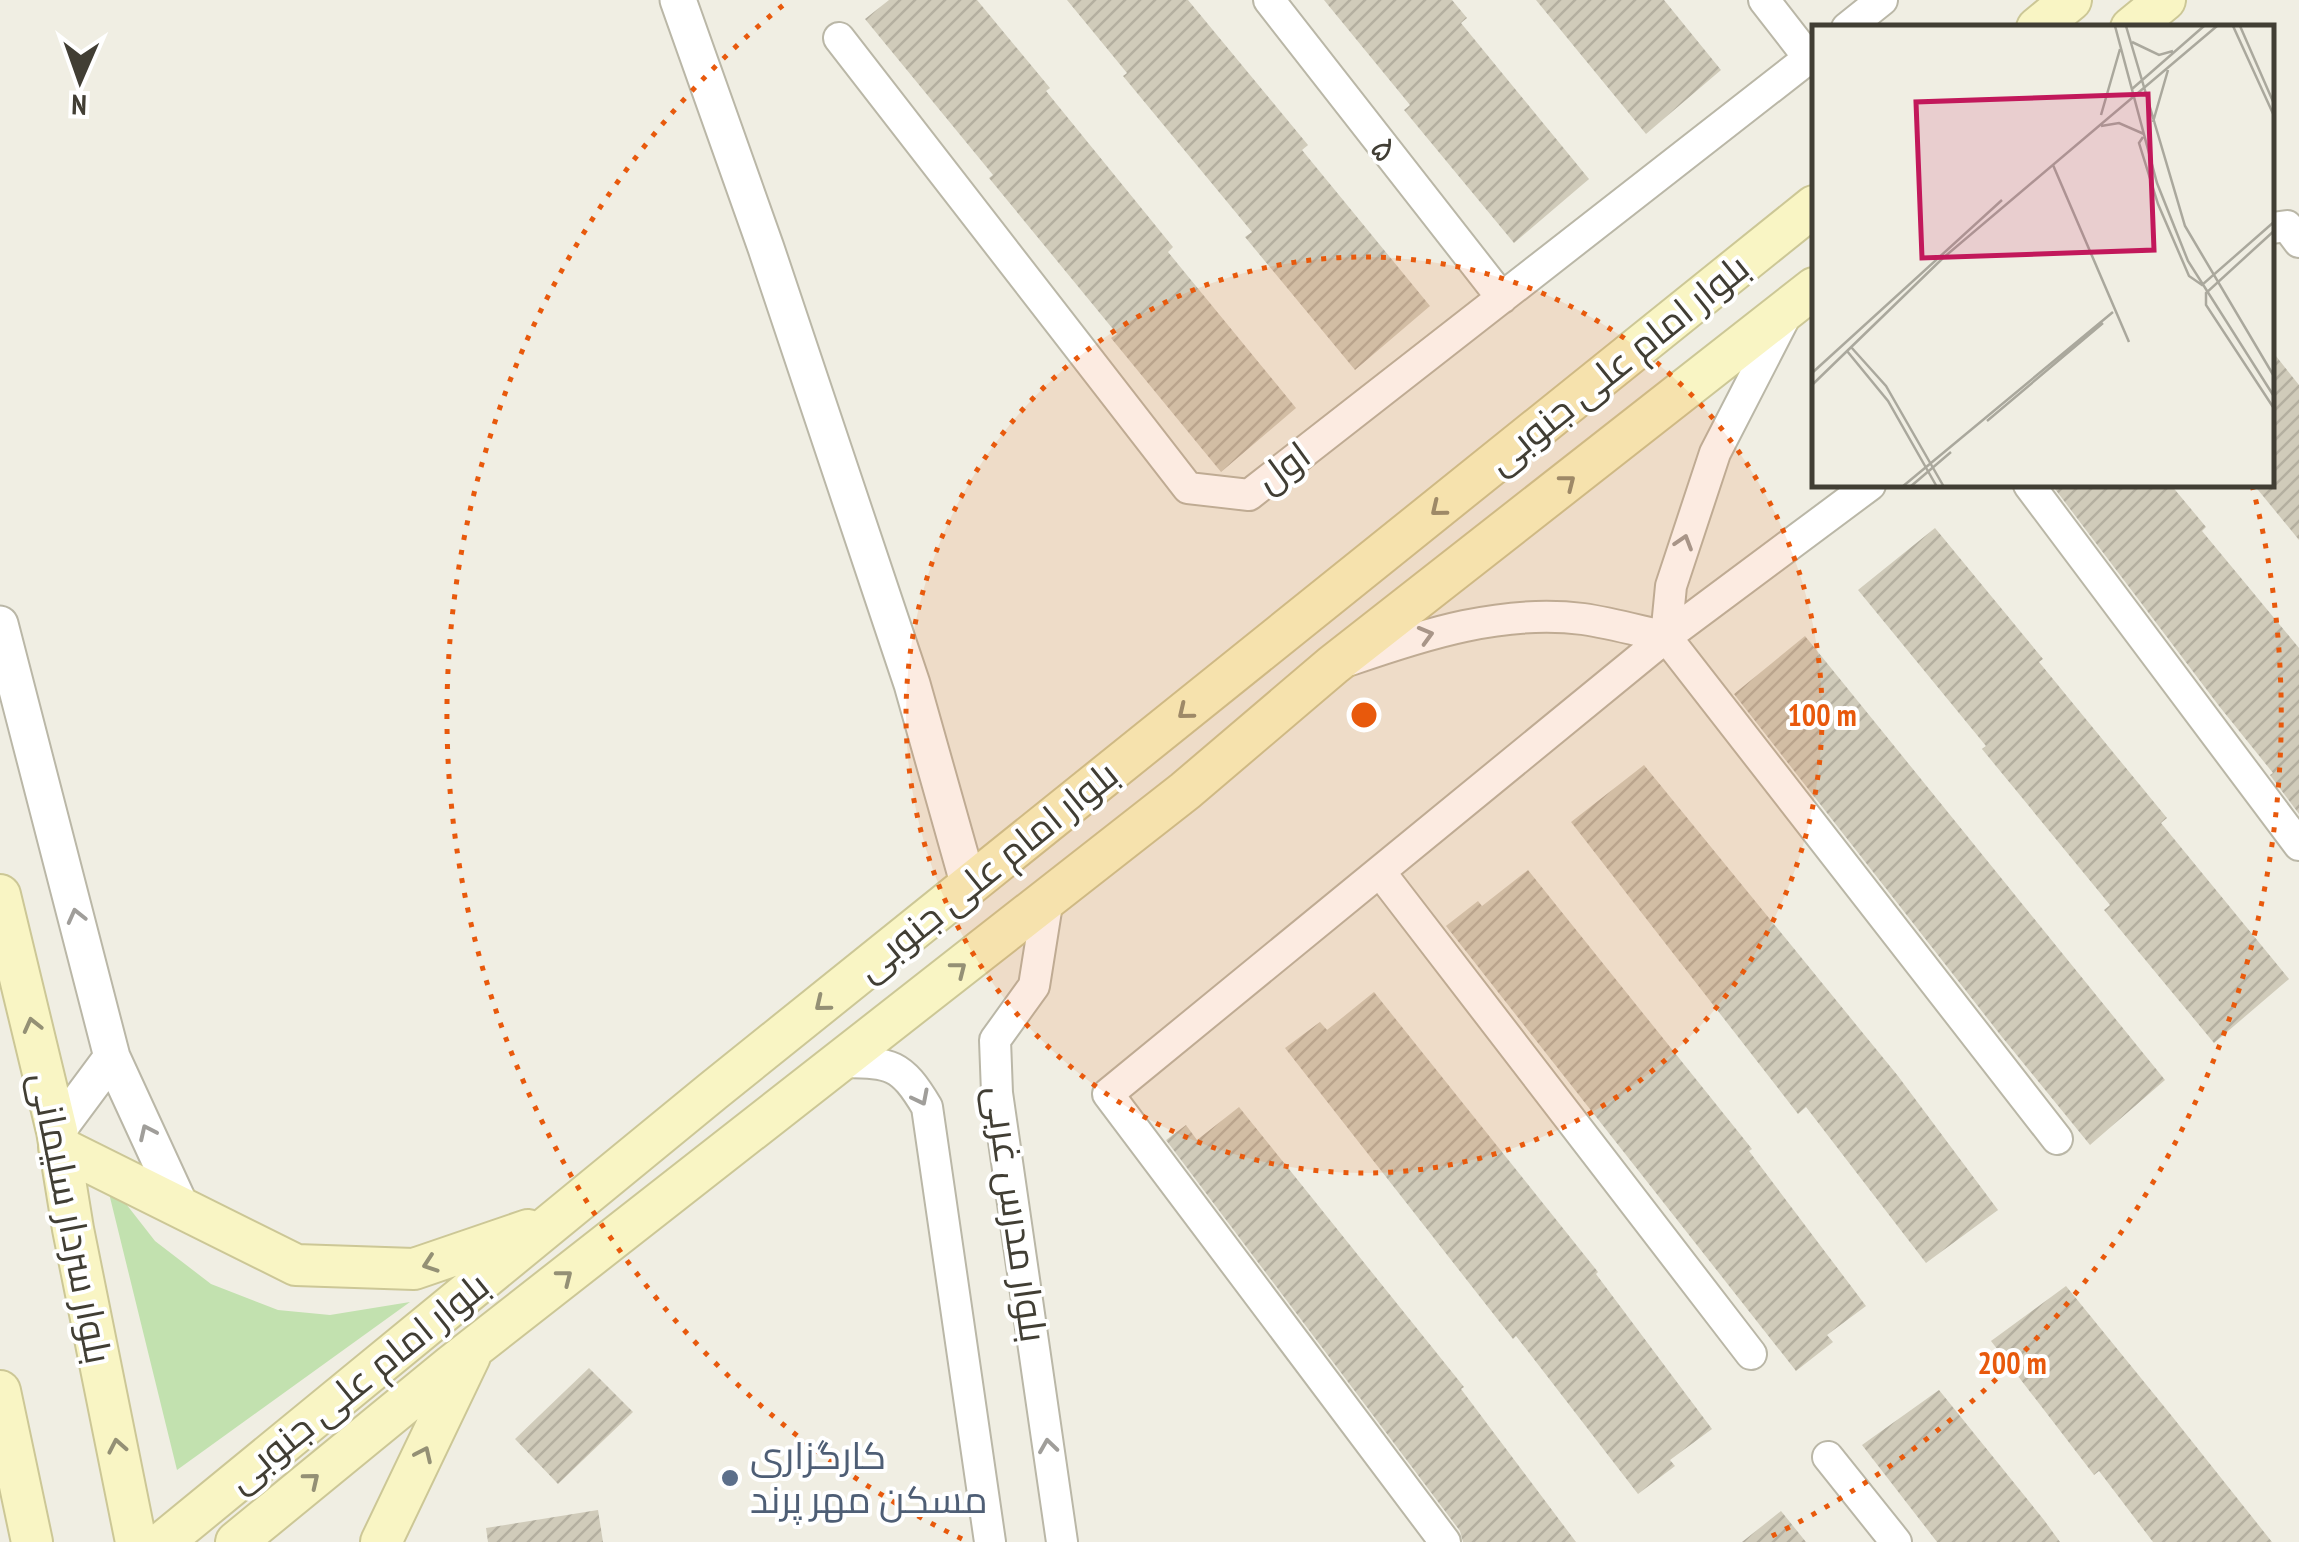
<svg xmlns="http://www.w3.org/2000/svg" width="2299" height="1542" viewBox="0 0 2299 1542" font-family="'PT Sans Narrow',Cairo,sans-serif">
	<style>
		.grass { fill: #c2e1af }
		.building { fill: url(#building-hatch) }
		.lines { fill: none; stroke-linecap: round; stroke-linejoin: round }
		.minor-casing { stroke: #bab7a7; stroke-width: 34 }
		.tertiary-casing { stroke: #bab7a7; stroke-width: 39 }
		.secondary-casing { stroke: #ccc796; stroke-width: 44 }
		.minor { stroke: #fff; stroke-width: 30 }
		.tertiary { stroke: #fff; stroke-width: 35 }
		.secondary { stroke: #f9f5c4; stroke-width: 40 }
		.oneway { stroke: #949075 }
		.oneway2 { stroke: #a09e9a }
		.ring { fill: none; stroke: #e8590c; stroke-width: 5; stroke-dasharray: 5 10 }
		.service-dot { fill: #5c6f8a; stroke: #fff; stroke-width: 4 }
		.labels { text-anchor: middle; stroke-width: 8; stroke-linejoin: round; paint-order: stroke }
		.street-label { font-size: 38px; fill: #413e34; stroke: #fff }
		.service-label { font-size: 38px; fill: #4e5e75; stroke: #fff; text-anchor: start }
		.inset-road { fill: none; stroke: #aaa89d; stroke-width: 2.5 }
		.view { fill: #c2185b; fill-opacity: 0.15; stroke: #c2185b; stroke-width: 5 }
		.inset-edge { fill: none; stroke: #413e34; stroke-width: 5 }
		.centre { fill: #e8590c; stroke: #fff; stroke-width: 5 }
		.ring-label { font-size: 30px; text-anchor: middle; font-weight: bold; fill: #e8590c; stroke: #fff; stroke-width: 8; stroke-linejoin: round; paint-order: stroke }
	</style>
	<defs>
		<pattern id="building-hatch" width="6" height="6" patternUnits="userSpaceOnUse" patternTransform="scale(2.5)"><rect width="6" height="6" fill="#d0cbba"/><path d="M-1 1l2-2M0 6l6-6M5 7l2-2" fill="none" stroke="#b4afa0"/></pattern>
	</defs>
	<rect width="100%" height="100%" fill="#f0eee3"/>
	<path class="grass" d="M105,1177L155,1241L211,1284L278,1310L330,1315L410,1302L177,1470Z"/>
	<path class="building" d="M889,0H977L1050,88L1046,91L1173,247L1168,252L1296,408L1221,472L1111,338L1117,334L989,178L993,175L865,19Z
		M1067,0H1188L1308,145L1302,150L1430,306L1355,370L1245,237L1252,232L1123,76L1127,73Z
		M1324,0H1452L1467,18L1461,23L1589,179L1514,243L1404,110L1410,105Z
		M1536,0H1664L1721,70L1646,134Z
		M2272,351L2299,385V540L2254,485H2272Z
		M2052,485H2171L2206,527L2202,531L2299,648V814L2270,775L2273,773L2219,706Z
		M1935,528L2043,659L2039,662L2167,818L2161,823L2289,979L2214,1043L2104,910L2110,905L1982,749L1986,746L1858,590Z
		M1805,636L2165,1080L2090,1145L2002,1037L1734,694Z
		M1644,765L1898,1076L1998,1210L1926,1263L1806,1107L1798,1114L1571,822Z
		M1528,870L1752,1149L1749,1151L1866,1306L1827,1335L1833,1342L1796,1371L1446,926L1478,901L1482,906Z
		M1374,992L1598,1272L1596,1274L1712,1429L1670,1460L1675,1466L1638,1494L1516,1336L1513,1339L1285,1048L1320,1022L1327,1030Z
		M1239,1107L1464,1387L1461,1389L1576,1542H1463L1460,1531L1166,1140L1186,1125L1197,1140Z
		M2066,1286L2171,1415L2272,1542H2153L2099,1471L2094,1475L1991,1341Z
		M589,1368L633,1412L558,1484L515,1439Z
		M1939,1390L2044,1520L2060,1542H1937L1862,1445Z
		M598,1510L603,1542H488L486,1528Z
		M1781,1511L1806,1542H1742Z"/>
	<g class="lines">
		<defs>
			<path id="minor" d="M1269,0L1502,298
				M1764,0L1809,58
				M1847,28L1882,0
				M839,38L1188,488L1249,495L1814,54
				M2272,228L2287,226L2299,242
				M2029,485L2299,845
				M1666,637L1671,586L1715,453L1786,315
				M1350,660C1425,634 1503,609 1583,619C1611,623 1639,631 1666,637L2057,1139
				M1380,872L1751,1354
				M1048,898L1034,986L995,1040L997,1093L1062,1542
				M840,1062C891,1063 900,1062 927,1107L990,1542
				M1828,1457L1896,1542
				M1445,1542L1108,1094L1666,637L1870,485"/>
			<path id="tertiary" d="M678,0L766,248L912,684L969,886
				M0,624L112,1057L57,1131
				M112,1057L181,1207"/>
			<path id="secondary" d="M2037,28L2071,0
				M2131,28L2165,0
				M0,895L57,1131L73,1229L136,1542
				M59,1147L296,1265L414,1269L528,1230
				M0,1391L32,1542
				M163,1542L713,1091L1814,206
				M236,1542L452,1365L1185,791L1333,665L1814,288
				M381,1542L470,1356"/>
		</defs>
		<use href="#minor" class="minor-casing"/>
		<use href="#tertiary" class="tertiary-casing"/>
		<use href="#secondary" class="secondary-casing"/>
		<use href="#minor" class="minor"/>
		<use href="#tertiary" class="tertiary"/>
		<use href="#secondary" class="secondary"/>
	</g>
	<defs><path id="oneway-chevron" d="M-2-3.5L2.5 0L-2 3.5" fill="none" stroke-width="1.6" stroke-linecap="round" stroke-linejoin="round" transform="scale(2.5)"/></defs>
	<g class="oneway">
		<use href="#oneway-chevron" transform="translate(1568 482) rotate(-38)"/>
		<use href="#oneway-chevron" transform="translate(1438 509) rotate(141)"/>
		<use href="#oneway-chevron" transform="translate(1185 712) rotate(141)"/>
		<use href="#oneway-chevron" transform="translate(959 969) rotate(-38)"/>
		<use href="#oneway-chevron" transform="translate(822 1004) rotate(141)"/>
		<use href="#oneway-chevron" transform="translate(32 1025) rotate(-104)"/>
		<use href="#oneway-chevron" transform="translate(430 1264) rotate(161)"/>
		<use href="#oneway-chevron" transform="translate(565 1277) rotate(-38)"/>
		<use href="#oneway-chevron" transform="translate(117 1446) rotate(-101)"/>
		<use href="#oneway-chevron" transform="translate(424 1454) rotate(-65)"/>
		<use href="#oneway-chevron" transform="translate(312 1480) rotate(-39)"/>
	</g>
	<g class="oneway2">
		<use href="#oneway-chevron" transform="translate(1684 542) rotate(-73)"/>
		<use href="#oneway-chevron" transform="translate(1426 635) rotate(-16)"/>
		<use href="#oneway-chevron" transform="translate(76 916) rotate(-104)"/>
		<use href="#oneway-chevron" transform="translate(921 1098) rotate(63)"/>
		<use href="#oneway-chevron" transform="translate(147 1132) rotate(-115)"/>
		<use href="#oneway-chevron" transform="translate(1048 1446) rotate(-98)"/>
	</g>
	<circle cx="1364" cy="715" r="458" fill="#e8590c" fill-opacity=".12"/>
	<g class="ring">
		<circle cx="1364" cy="715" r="458"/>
		<path d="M962 1539A917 917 0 0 1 787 2M2252 485A917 917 0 0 1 1766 1539"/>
	</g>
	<circle class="service-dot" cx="730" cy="1478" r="10"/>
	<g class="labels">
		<g class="street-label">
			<text transform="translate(1385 149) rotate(52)" y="13">۵</text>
			<text transform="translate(1618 364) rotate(-39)" y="13">بلوار امام علی جنوبی</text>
			<text transform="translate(1283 467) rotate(-36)" y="13">اول</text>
			<text transform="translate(987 871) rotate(-39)" y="13">بلوار امام علی جنوبی</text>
			<text transform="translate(1016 1214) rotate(82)" y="13">بلوار مدرس غربی</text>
			<text transform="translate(71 1218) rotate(79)" y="13">بلوار سردار سلیمانی</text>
			<text transform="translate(358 1382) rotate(-39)" y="13">بلوار امام علی جنوبی</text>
		</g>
		<g class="service-label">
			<text x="750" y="1469">کارگزاری<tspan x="750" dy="44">مسکن مهر پرند</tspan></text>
		</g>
	</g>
	<g transform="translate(1812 25)">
		<rect width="462" height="462" fill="#f0eee3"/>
		<path class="inset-road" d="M303,1L345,158L376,236L463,373M314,1L373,201L463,353M421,1L463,93M428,1L463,81M320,17L347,30L361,26M320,64L392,1M289,90L308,24M341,97L356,45M289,101L307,98L332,109M331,112L327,118L346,179L377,251L390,260L463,196M241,140L317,317M463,205L394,268V280L463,385M39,322L74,361L132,462M35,326L76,376L125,462M0,348L190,175M0,360L131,233L405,1M175,396L291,298M90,462L301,287M98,462L139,427"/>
		<path class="view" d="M336,69L342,225L110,233L104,77Z"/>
		<rect width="462" height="462" class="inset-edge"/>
	</g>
	<circle cx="1364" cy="715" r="15" class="centre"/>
	<g class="ring-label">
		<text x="1822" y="726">100 m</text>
		<text x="2012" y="1374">200 m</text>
	</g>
	<g transform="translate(80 80) rotate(182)" stroke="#ffffff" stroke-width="8" paint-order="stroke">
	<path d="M0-8L18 38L0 25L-18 38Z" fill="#413e34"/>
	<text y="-15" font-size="28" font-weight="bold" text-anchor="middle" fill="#413e34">N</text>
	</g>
</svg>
